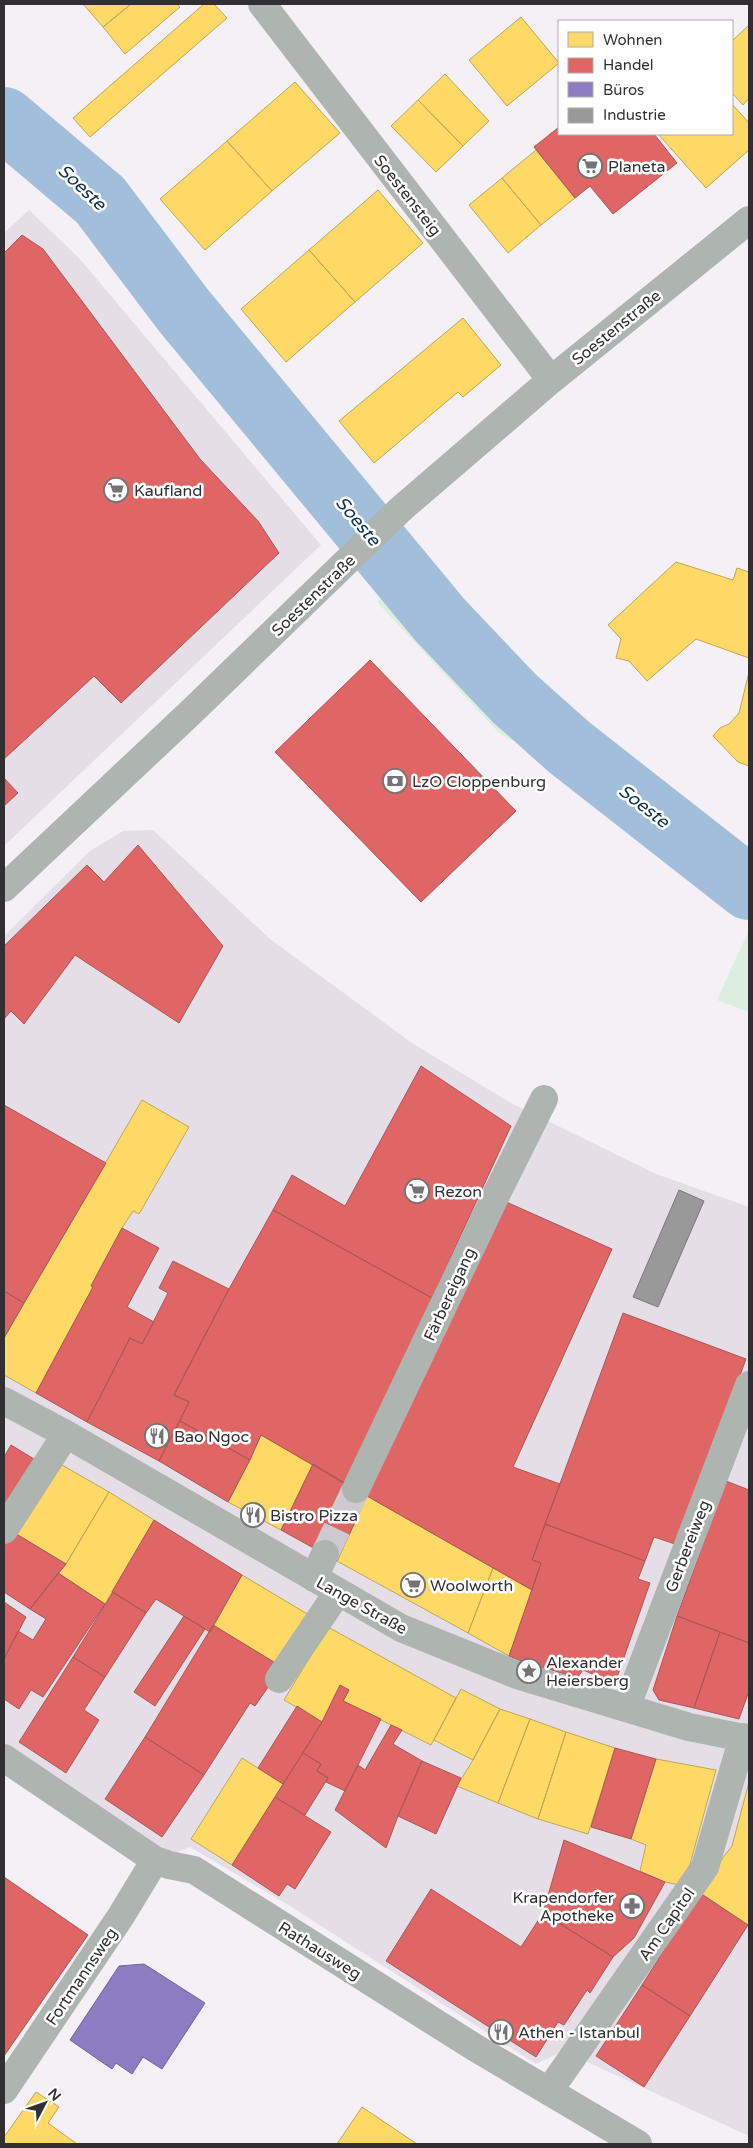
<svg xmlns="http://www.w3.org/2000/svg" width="753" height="2148" viewBox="0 0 753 2148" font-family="'Varela Round',sans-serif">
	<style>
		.built { fill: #e5dee6 }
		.green { fill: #dceedf }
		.homes { fill: #ffd966; stroke: #c1a656 }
		.shops { fill: #e06666; stroke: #ac5656 }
		.offices { fill: #8e7cc3; stroke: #726598 }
		.industry { fill: #999; stroke: #7a797a }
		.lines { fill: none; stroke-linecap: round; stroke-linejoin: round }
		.river { stroke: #a1bfdb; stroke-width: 64 }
		.minor-tunnel { stroke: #cdc9ce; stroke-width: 28; stroke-dasharray: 28 14; stroke-linecap: butt }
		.minor { stroke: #aeb4af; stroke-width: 28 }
		.labels { text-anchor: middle; stroke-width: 5; stroke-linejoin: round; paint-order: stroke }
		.poi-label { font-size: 16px; fill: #312f32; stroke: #fff; text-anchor: start }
		.street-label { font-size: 16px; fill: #312f32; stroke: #fff }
		.water-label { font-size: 18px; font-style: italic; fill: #0e334d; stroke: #fff }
	</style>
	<rect width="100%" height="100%" fill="#f4f0f5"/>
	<path class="built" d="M29,210L79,258L321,545L4,846V233Z
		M153,830L270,939L412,1043L509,1102L656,1174L749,1207V2136L563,2051L536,2064L290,1906L190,1847L167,1856L4,1747V936L90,851L123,831Z"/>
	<path class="green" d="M399,582L509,707L749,899V919L547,757L500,734L377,602Z
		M749,930V1012L717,1000Z"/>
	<path class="homes" d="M83,4H131L103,27Z
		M131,4H177L180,7L125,54L103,27Z
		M204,4H214L227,18L90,137L73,118Z
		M521,17L559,63L507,106L469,60Z
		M749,25V98L743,105L732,93V41Z
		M445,74L489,121L463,146L418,100Z
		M295,82L340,133L272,191L227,141Z
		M418,100L463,146L436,172L391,126Z
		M732,104L749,123V150L706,188L658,134H732Z
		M227,141L272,191L205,250L160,199Z
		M536,150L575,198L541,225L502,178Z
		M502,178L541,225L508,253L469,205Z
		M378,190L423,243L355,302L309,250Z
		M309,250L355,302L286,362L241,309Z
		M463,318L501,365L463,397L458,392L374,463L339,421Z
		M676,562L733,580L737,568L749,572V658L696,639L647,681L629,661L616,658L621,639L608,625Z
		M749,672V766L738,762L713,736L720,728L729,724L739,713Z
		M142,1100L189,1127L139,1214L133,1211L122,1228L91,1286L93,1287L36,1393L4,1375V1338Z
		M261,1435L313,1464L281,1530L228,1502Z
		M55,1461L109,1492L66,1564L13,1532Z
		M109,1492L154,1520L105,1604L58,1573L66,1564Z
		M367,1496L493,1568L468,1633L337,1561Z
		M493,1568L532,1590L509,1656L468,1633Z
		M242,1575L314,1618L282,1667L213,1625Z
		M328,1627L456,1698L431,1745L343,1701L349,1690L340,1685L322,1722L284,1700Z
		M461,1689L500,1709L473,1760L434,1740Z
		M500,1709L530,1719L498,1803L457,1786L473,1760Z
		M530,1719L566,1732L538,1819L498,1803Z
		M566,1732L615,1748L588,1834L538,1819Z
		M242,1758L283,1784L232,1865L191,1839Z
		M656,1759L716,1770L684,1886L665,1882L640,1871L646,1845L631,1839Z
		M749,1782V1923L748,1925L700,1893L722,1859L732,1846Z
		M36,2092L59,2107L48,2123L77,2144H4V2137Z
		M362,2107L417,2144H337Z"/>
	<path class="shops" d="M559,127V134H654L677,163L613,214L590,186L575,198L534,147Z
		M22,235L43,249L200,459L258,521L279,553L121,703L94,676L4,759V253Z
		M370,660L516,811L421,902L275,752Z
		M4,778L18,793L4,806Z
		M138,845L223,946L179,1023L75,955L24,1024L11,1011L4,1019V946L87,865L104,882Z
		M421,1066L511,1126L432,1298L273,1210L292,1175L345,1206Z
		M4,1105L106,1163L24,1303L4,1291Z
		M504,1201L612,1249L513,1467L560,1484L532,1560L541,1563L532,1590L367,1496Z
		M273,1210L432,1298L347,1485L261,1435L250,1460L180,1421L189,1402L174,1395L229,1289Z
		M122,1228L159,1248L127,1307L154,1322L142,1344L130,1338L87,1422L36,1393L93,1287L91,1286Z
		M173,1261L229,1289L174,1395L189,1402L159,1461L87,1422L130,1338L142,1344L168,1293L159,1288Z
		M4,1291L24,1303L4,1338Z
		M623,1313L746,1359L678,1545L654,1537L645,1561L545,1524Z
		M180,1421L250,1460L228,1502L159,1461Z
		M11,1445L39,1462L4,1521V1457Z
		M313,1464L367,1496L337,1561L281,1530Z
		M726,1481L749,1490V1643L677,1616Z
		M154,1520L242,1575L210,1632L156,1599L146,1613L112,1592Z
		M545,1524L645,1561L638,1579L650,1583L615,1683L583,1670L577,1678L552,1670L536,1667L509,1656L541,1563L532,1560Z
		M13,1532L66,1564L30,1609L4,1592V1546Z
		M58,1573L105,1604L43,1697L31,1690L19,1709L4,1699V1659L18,1631L33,1640L46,1619L30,1609Z
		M113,1592L146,1613L105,1677L73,1657Z
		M4,1602L26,1617L4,1659Z
		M184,1616L205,1629L155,1706L134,1692Z
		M677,1616L720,1632L694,1708L659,1700L653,1690Z
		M213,1625L282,1667L255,1706L250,1703L204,1775L145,1737Z
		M720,1632L749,1643V1691L739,1719L694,1708Z
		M73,1657L105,1677L84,1710L99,1720L66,1773L19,1742Z
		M340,1685L349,1690L343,1701L381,1719L345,1791L326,1782L328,1778L317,1771L321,1764L303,1753L322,1722Z
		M297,1706L322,1722L283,1784L258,1768Z
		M391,1725L402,1730L393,1744L422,1761L398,1816L386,1848L335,1810L358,1765L365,1770Z
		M145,1737L204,1775L162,1837L105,1799Z
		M615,1748L656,1759L631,1839L591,1827Z
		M303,1753L321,1764L317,1771L328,1778L305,1815L275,1797Z
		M422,1761L461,1778L436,1834L398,1816Z
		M275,1797L331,1832L295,1889L287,1884L279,1896L232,1865Z
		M564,1840L665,1882L634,1938L613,1957L543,1913Z
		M4,1877L88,1935L4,2056Z
		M431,1889L521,1947L543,1913L613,1957L590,1993L587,1990L564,2025L558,2022L536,2057L386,1961Z
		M700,1893L748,1925L690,2016L642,1985Z
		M642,1985L690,2016L644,2087L596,2056Z"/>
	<path class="offices" d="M144,1964L205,2003L162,2069L143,2057L132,2074L116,2063L112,2069L70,2040L119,1966Z"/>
	<path class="industry" d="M679,1190L704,1201L658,1307L633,1297Z"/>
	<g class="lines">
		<path class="river" d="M4,119L100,200L184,311L440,620L515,699L569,747L749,888"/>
		<path class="minor-tunnel" d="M325,1554L356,1489"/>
		<path class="minor" d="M262,4L551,380
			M4,888L189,714L402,508L551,380L749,220
			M4,1401L66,1434L401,1628L517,1675L689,1727L749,1739
			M356,1489L496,1195L544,1099
			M4,1530L66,1434
			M314,1578L325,1554
			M279,1679L338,1592
			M626,1708L749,1385
			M4,1758L155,1860L169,1865L194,1870L474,2047L638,2144
			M4,2090L121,1916L155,1860
			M549,2091L705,1867L743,1737"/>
	</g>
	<defs>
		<symbol id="supermarket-ring" viewBox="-11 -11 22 22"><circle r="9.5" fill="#fff" stroke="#757376" stroke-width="1.5"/><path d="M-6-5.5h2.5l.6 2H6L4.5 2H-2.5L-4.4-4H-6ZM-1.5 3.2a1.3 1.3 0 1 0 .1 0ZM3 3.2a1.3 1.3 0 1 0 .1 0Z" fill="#757376"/></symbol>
		<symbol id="bank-ring" viewBox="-11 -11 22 22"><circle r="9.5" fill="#fff" stroke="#757376" stroke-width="1.5"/><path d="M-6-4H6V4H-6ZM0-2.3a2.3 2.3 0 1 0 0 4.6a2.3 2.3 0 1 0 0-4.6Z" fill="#757376"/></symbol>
		<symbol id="restaurant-ring" viewBox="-11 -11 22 22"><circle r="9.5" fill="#fff" stroke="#757376" stroke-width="1.5"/><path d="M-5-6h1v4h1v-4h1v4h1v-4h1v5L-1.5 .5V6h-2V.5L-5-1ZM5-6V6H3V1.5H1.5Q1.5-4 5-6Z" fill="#757376"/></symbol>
		<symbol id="sight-ring" viewBox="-11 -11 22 22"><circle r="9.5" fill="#fff" stroke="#757376" stroke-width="1.5"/><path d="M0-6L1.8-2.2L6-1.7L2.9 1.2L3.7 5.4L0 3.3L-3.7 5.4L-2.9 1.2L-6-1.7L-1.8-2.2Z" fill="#757376"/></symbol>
		<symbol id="pharmacy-ring" viewBox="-11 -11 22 22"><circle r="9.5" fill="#fff" stroke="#757376" stroke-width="1.5"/><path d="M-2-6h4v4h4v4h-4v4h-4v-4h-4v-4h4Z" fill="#757376"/></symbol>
	</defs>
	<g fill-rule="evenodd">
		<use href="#supermarket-ring" x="576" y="152" width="28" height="28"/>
		<use href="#supermarket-ring" x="102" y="476" width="28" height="28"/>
		<use href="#bank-ring" x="381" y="767" width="28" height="28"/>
		<use href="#supermarket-ring" x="403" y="1177" width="28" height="28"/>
		<use href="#restaurant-ring" x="143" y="1422" width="28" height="28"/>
		<use href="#restaurant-ring" x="239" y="1501" width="28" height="28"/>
		<use href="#supermarket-ring" x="399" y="1571" width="28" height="28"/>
		<use href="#sight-ring" x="515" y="1657" width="28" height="28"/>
		<use href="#pharmacy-ring" x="618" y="1892" width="28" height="28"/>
		<use href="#restaurant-ring" x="487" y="2018" width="28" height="28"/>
	</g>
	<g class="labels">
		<g class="poi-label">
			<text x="608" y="172">Planeta</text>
			<text x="134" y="496">Kaufland</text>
			<text x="412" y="787">LzO Cloppenburg</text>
			<text x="434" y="1197">Rezon</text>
			<text x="174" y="1442">Bao Ngoc</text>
			<text x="270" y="1521">Bistro Pizza</text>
			<text x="430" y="1591">Woolworth</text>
			<text x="546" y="1668">Alexander<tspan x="546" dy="18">Heiersberg</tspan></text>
			<text x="614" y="1903" text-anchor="end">Krapendorfer<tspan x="614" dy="18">Apotheke</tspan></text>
			<text x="518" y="2038">Athen - Istanbul</text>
		</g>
		<g class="street-label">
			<text transform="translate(408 195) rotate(52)" y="6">Soestensteig</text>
			<text transform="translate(616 327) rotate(-39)" y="6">Soestenstraße</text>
			<text transform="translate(313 595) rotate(-44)" y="6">Soestenstraße</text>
			<text transform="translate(449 1294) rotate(-65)" y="6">Färbereigang</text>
			<text transform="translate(687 1546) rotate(-69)" y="6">Gerbereiweg</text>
			<text transform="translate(362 1605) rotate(29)" y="6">Lange Straße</text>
			<text transform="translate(666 1924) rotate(-55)" y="6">Am Capitol</text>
			<text transform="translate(320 1950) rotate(32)" y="6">Rathausweg</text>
			<text transform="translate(81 1976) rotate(-56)" y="6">Fortmannsweg</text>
		</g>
		<g class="water-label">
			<text transform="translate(82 187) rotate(43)" y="6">Soeste</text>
			<text transform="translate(358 521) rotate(50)" y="6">Soeste</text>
			<text transform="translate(644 806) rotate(38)" y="6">Soeste</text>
		</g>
	</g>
	<rect width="753" height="2148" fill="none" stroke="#312f32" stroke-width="10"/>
	<rect x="558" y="20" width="175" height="115" fill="#ffffff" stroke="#adacad"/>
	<rect x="568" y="32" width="25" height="15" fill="#ffd966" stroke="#adacad"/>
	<text x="603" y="45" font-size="15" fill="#312f32">Wohnen</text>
	<rect x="568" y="58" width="25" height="15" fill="#e06666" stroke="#adacad"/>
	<text x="603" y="70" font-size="15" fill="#312f32">Handel</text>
	<rect x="568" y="82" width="25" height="15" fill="#8e7cc3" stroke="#adacad"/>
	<text x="603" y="95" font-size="15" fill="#312f32">Büros</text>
	<rect x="568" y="108" width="25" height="15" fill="#999999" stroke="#adacad"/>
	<text x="603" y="120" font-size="15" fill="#312f32">Industrie</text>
	<g transform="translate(45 2103) rotate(49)" stroke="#ffffff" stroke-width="4" paint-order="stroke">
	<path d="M0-4L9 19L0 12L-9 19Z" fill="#312f32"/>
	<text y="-8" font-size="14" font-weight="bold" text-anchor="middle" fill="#312f32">N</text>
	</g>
</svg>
